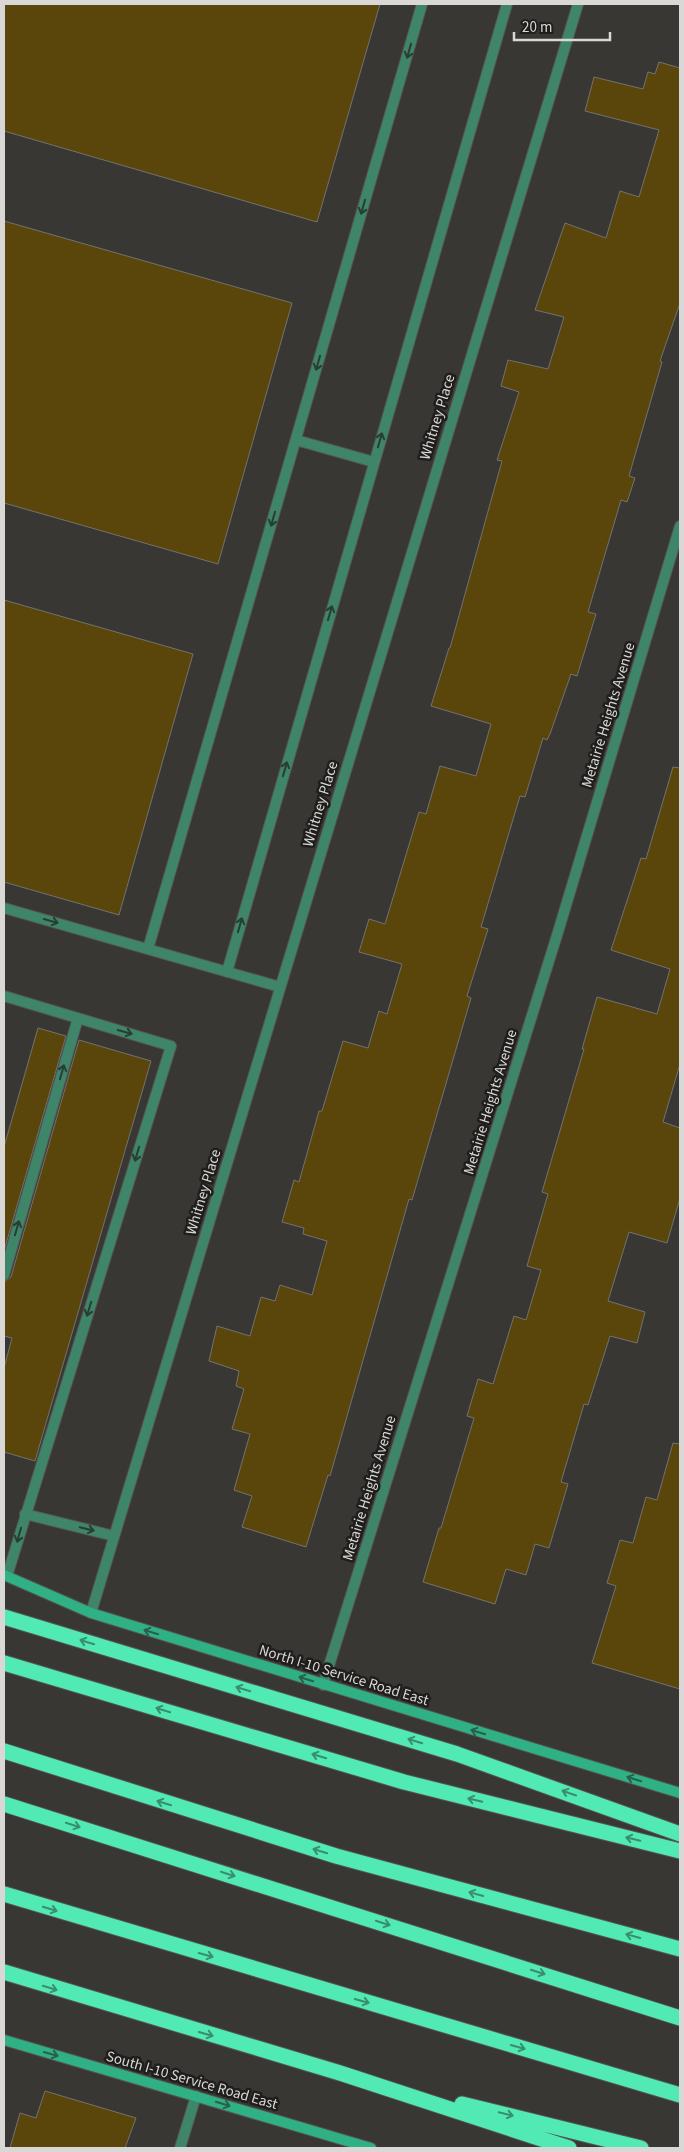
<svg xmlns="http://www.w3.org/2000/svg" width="684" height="2152" viewBox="0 0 684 2152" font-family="'Source Sans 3',sans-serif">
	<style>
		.building { fill: #5a460b; stroke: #73726f }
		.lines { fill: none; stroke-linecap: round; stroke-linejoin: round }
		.lane-casing { stroke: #555451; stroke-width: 12 }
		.street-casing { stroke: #555451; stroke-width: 12 }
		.secondary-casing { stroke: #555451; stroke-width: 12 }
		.highway-casing { stroke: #555451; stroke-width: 17 }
		.lane { stroke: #3e856a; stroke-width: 10 }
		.street { stroke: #3e856a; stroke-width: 10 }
		.secondary { stroke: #30b185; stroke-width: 10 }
		.highway { stroke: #51eab4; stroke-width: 15 }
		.oneway { stroke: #283d34 }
		.oneway2 { stroke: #27604c }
		.oneway3 { stroke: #3a8e70 }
		.labels { text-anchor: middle; stroke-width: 5; stroke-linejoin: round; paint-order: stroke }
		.street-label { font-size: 15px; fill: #d9d8d6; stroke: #1f1e1d }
	</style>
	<rect width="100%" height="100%" fill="#383734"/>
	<path class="building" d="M4,4H380L317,222L4,131Z
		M659,62L680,68V303L660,361L662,362L629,476L635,478L627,502L621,500L588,612L596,614L577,676L571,674L550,734L547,740L543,738L525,797L520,796L481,927L488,929L467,996L471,998L412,1200L409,1199L330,1476L328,1475L306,1547L242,1527L252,1496L234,1490L250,1434L232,1429L244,1389L236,1386L239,1371L209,1361L217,1326L250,1336L261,1297L275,1301L280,1285L312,1295L327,1241L303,1234L304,1228L282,1222L294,1180L299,1182L319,1111H322L343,1041L368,1048L379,1011L387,1014L402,964L359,952L369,919L385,924L419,812L426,814L440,766L476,776L491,724L431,706L449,648H450L502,461L497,460L519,392L501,386L508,360L548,369L564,317L535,310L565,223L606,238L620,191L639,197L659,130L585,111L594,77L643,89L648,72L655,74Z
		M4,221L292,303L218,564L4,503Z
		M4,600L193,654L119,915L4,882Z
		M673,767L680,768V1064L663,1122L680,1128V1198L667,1243L629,1232L608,1301L645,1312L637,1343L610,1336L588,1405L584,1404L561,1482L568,1484L549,1548L535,1544L526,1575L506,1569L495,1604L423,1582L439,1528H441L474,1418L467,1416L478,1379L493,1384L514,1316L526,1320L541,1270L527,1266L548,1194L542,1192L584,1049H582L597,997L657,1014L670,969L611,950L641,858L646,859Z
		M38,1028L66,1036L4,1251V1147Z
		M79,1040L151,1061L35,1461L4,1452V1368L12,1338L4,1336V1282L11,1277Z
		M673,1443L680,1444V1689L592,1663L616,1586L607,1583L620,1540L633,1543L646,1497L657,1500Z
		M45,2091L136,2118L125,2148H10L20,2113L36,2118Z"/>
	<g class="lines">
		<defs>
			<path id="lane" d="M296,440L374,462
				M4,908L280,987
				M148,949L422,4
				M227,972L507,4
				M4,996L171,1046L7,1576
				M4,1275L78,1018
				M25,1514L114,1536"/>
			<path id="street" d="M91,1613L578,4
				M323,1685L558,932L680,526
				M180,2148L196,2096"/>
			<path id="secondary" d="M4,1575L91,1613L680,1793
				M4,2040L371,2148"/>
			<path id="highway" d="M4,1617L457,1754L680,1834
				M4,1663L404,1782L680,1851
				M4,1751L336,1856L680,1949
				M4,1804L680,2018
				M4,1894L680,2095
				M4,1972L340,2073L569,2148
				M462,2104L641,2148"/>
		</defs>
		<use href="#lane" class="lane-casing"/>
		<use href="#street" class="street-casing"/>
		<use href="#secondary" class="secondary-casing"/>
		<use href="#highway" class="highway-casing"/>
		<use href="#lane" class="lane"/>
		<use href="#street" class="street"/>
		<use href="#secondary" class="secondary"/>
		<use href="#highway" class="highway"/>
	</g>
	<defs><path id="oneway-shaft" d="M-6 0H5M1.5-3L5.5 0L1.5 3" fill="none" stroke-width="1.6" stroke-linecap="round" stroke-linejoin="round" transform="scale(1.25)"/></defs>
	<g class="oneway">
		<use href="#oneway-shaft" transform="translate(409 51) rotate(106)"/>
		<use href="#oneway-shaft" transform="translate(363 207) rotate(106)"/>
		<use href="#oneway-shaft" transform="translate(318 363) rotate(106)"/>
		<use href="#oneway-shaft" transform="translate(380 440) rotate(-74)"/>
		<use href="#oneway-shaft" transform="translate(273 519) rotate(106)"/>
		<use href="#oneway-shaft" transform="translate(330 613) rotate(-74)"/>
		<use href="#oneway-shaft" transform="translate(285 769) rotate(-74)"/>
		<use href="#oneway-shaft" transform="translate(51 921) rotate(16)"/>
		<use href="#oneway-shaft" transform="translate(240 925) rotate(-74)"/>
		<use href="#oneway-shaft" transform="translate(125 1032) rotate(16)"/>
		<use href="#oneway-shaft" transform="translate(62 1072) rotate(-74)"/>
		<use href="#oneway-shaft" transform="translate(137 1154) rotate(107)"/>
		<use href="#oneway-shaft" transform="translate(17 1228) rotate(-74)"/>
		<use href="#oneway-shaft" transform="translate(89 1309) rotate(107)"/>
		<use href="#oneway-shaft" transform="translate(87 1529) rotate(14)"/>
		<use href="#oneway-shaft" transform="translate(19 1535) rotate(106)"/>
	</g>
	<g class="oneway2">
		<use href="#oneway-shaft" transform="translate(151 1632) rotate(-163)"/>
		<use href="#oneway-shaft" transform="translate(306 1679) rotate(-163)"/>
		<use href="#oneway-shaft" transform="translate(478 1732) rotate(-163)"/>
		<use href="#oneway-shaft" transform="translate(634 1779) rotate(-163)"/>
		<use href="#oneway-shaft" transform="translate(51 2054) rotate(16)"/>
		<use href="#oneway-shaft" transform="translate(223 2104) rotate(17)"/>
	</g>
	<g class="oneway3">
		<use href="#oneway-shaft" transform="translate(87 1642) rotate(-163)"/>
		<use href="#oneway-shaft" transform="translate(243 1689) rotate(-163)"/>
		<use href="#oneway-shaft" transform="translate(163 1710) rotate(-163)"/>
		<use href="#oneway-shaft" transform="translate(415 1741) rotate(-163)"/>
		<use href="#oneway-shaft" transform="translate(319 1756) rotate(-163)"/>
		<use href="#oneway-shaft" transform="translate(569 1793) rotate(-161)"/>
		<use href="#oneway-shaft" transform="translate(475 1800) rotate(-166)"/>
		<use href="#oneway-shaft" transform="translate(164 1803) rotate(-163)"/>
		<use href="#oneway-shaft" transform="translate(73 1825) rotate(18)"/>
		<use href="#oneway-shaft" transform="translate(633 1839) rotate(-166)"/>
		<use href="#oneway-shaft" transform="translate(320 1851) rotate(-163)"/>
		<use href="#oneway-shaft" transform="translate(228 1874) rotate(18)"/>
		<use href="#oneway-shaft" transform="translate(476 1894) rotate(-165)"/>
		<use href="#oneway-shaft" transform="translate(50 1909) rotate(17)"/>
		<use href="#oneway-shaft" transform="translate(383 1923) rotate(18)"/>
		<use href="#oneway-shaft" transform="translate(633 1936) rotate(-165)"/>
		<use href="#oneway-shaft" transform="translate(206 1955) rotate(16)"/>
		<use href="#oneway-shaft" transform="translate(538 1972) rotate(18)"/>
		<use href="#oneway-shaft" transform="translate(50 1988) rotate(17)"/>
		<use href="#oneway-shaft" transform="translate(362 2001) rotate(16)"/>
		<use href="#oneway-shaft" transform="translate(206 2034) rotate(16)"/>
		<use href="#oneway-shaft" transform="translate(518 2047) rotate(16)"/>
		<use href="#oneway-shaft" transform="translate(506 2114) rotate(14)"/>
	</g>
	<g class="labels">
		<g class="street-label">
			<text transform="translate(437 417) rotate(-73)" y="5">Whitney Place</text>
			<text transform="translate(608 715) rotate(-73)" y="5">Metairie Heights Avenue</text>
			<text transform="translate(320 804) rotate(-73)" y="5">Whitney Place</text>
			<text transform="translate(490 1102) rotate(-73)" y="5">Metairie Heights Avenue</text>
			<text transform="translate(203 1192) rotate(-73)" y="5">Whitney Place</text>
			<text transform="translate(369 1488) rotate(-73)" y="5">Metairie Heights Avenue</text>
			<text transform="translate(344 1675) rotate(17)" y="5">North I-10 Service Road East</text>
			<text transform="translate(192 2080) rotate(16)" y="5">South I-10 Service Road East</text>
		</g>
	</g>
	<rect width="684" height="2152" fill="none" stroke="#d9d8d6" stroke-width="10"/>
	<path d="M514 32v8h96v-8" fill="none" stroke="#d9d8d6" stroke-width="2.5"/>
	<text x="522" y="32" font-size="15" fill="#d9d8d6" stroke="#1f1e1d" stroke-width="4" paint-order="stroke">20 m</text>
</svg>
